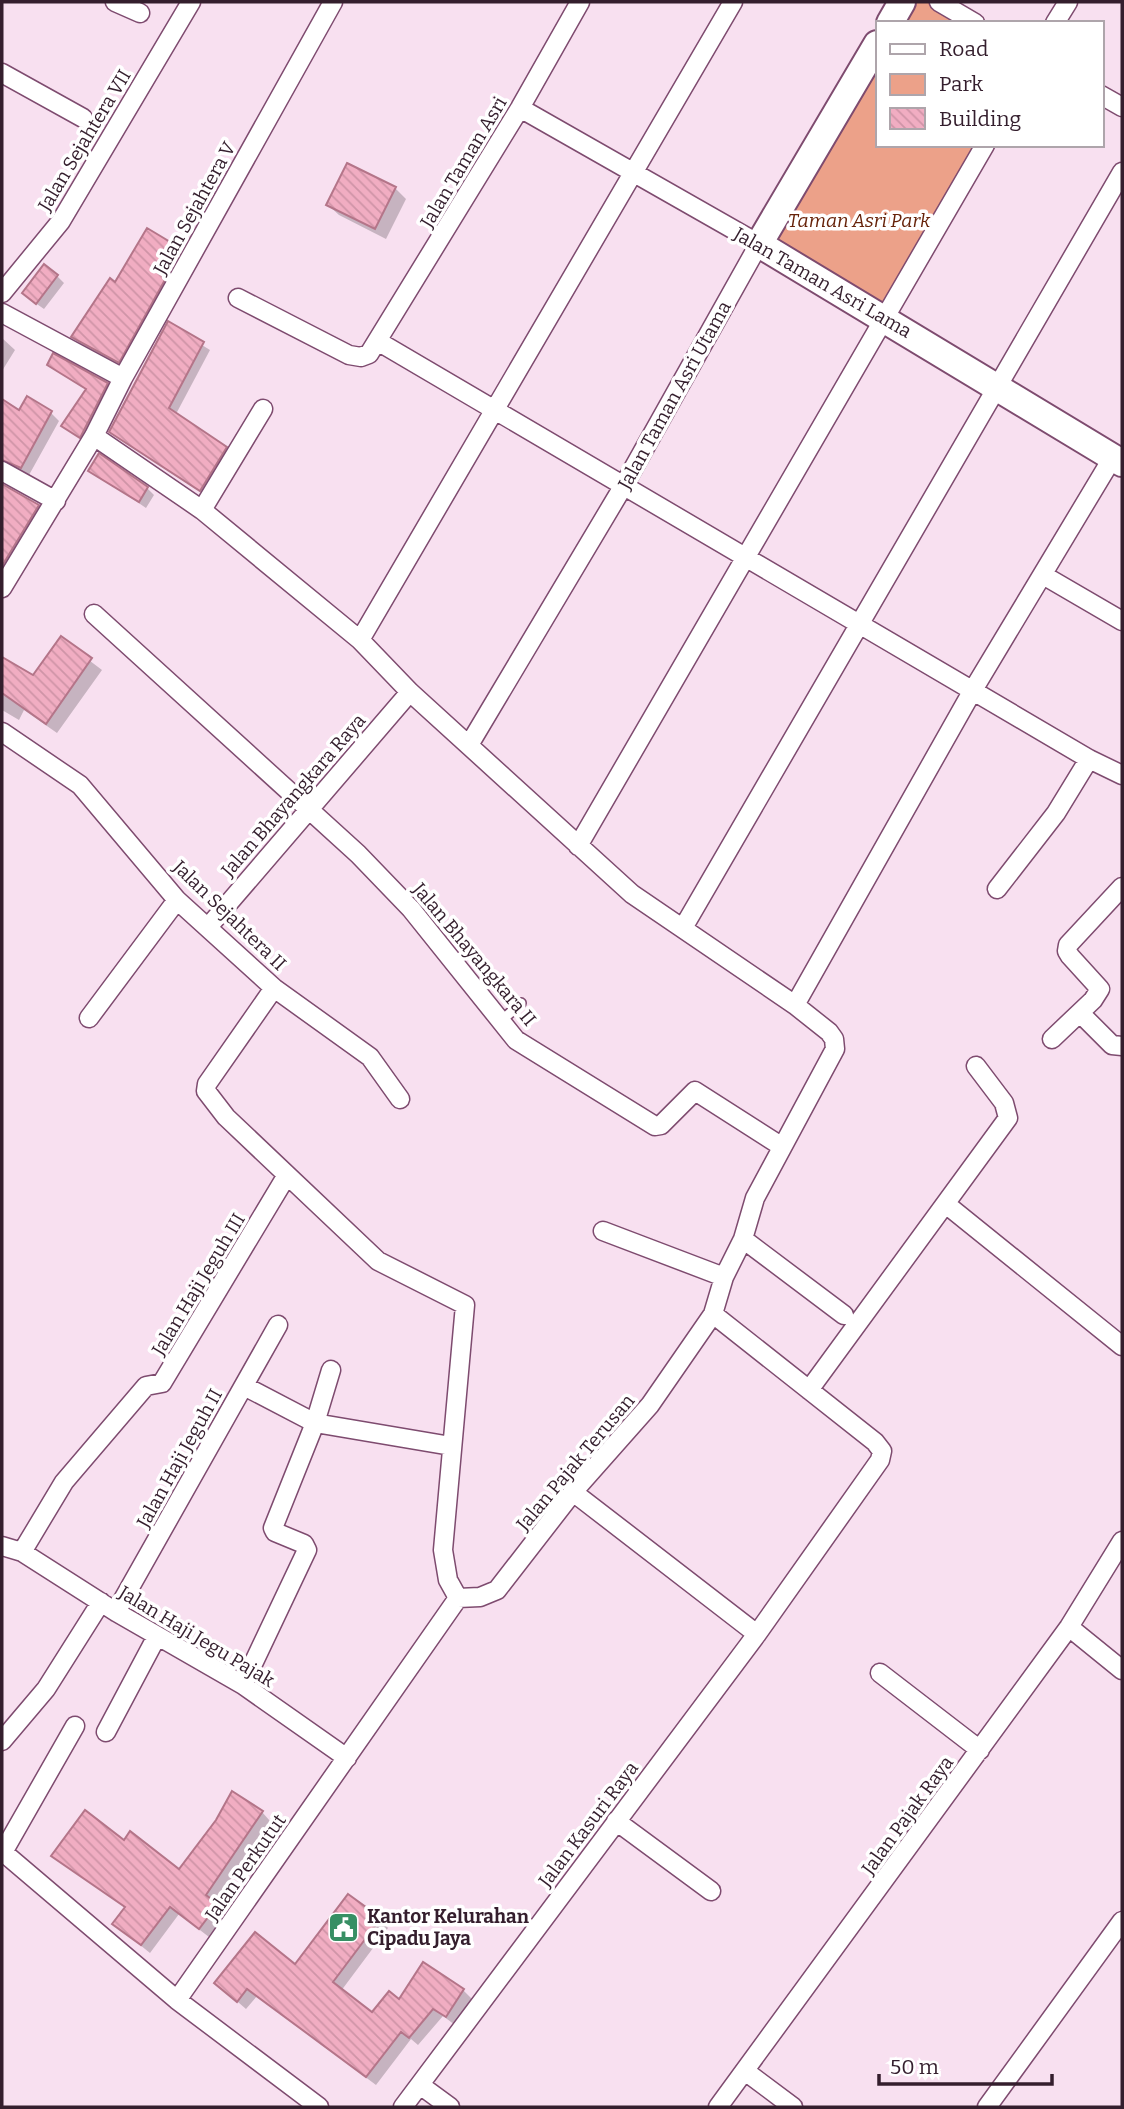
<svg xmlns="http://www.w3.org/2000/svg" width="1124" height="2109" viewBox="0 0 1124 2109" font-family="Bitter,serif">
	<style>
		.park { fill: #eca189 }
		.shadow { fill: #0003 }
		.building { fill: url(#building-back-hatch); stroke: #b47589; stroke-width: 2 }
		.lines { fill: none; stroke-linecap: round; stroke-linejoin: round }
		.lane-casing { stroke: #7e4b6f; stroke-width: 12 }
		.street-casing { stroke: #7e4b6f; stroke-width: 21 }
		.secondary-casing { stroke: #7e4b6f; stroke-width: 30 }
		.lane { stroke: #fff; stroke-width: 9 }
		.street { stroke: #fff; stroke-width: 18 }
		.secondary { stroke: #fff; stroke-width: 26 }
		.labels { text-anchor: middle; stroke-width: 7; stroke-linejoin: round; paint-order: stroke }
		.street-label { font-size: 19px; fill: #341e2d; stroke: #fff }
		.park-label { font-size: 19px; font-style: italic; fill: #662209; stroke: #fff }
		.poi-label { font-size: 19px; font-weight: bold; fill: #341e2d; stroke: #fff; text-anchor: start }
	</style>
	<defs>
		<pattern id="building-back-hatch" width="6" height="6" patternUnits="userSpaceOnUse" patternTransform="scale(1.75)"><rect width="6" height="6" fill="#f1adc2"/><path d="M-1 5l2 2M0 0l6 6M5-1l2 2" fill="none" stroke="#cf94a7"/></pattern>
	</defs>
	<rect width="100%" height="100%" fill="#f8e0f0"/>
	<path class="park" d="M902,2H938L974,23H889Z
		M877,43V145H987L889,323L754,248Z"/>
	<path class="shadow" d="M395,188L406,199L386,239L339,215L328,205Z
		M181,250L190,259L128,370L82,346L73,337L115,284Z
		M57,276L64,283L44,309L31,300Z
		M168,324L210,350L176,414L233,455L208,496L111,432Z
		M2,338L15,350L2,371Z
		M49,364L107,384L114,391L87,443L63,426L87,390Z
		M2,402L20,412L51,413L59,421L29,475L10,467L2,472Z
		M90,470L147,488L154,495L146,508Z
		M2,486L38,506L46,514L2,588Z
		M61,639L102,670L57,733L24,710L19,720L2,710V659L34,678Z
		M262,1812L270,1821L215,1903L226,1914L209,1937L179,1914L150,1953L114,1924L126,1908L53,1855L124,1842L180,1871Z
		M380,1919L388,1928L341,1991L372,2014L400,2001L463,1990L472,1999L455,2025L443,2016L418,2045L411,2039L376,2085L257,1996L246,2009L216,1983L295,1967Z"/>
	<path class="building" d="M347,163L396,187L375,229L326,205Z
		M147,228L182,249L119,363L71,337L110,278L115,282Z
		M44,264L58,275L36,304L22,293Z
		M168,321L204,342L169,408L227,447L200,491L109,432Z
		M53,353L108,383L80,438L61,426L86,389L47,365Z
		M27,396L52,411L21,468L2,460V399L19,410Z
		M99,453L148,487L139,502L88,471Z
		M2,484L39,505L2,566Z
		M61,636L92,658L46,724L2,693V657L33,675Z
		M232,1791L263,1811L206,1895L218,1904L199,1929L170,1907L141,1945L112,1924L125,1907L51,1856L85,1810L124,1840L130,1831L179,1869L216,1820Z
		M348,1894L381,1918L333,1982L372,2012L389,1991L399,1999L423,1962L464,1989L446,2017L433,2009L409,2038L401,2032L366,2077L247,1989L237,2002L214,1983L255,1932L295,1964Z"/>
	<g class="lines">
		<defs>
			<path id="lane" d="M500,1022L521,1003"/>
			<path id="street" d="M115,2L140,13
				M939,2L975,23
				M1055,23L1068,2
				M2,73L83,118
				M1101,95L1122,107
				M2,293L61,221L191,2
				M238,298L349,355L361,357L369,354L520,108L580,2
				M2,313L123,378
				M379,342L1089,759L1122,775
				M94,436L202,510L360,640L410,692L632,894L795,1005L829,1032L834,1039L835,1049L755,1198L743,1239L724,1277L713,1314L650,1405L573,1492L497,1590L480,1597L458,1598L177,2000
				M2,471L56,501
				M202,510L263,409
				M1043,575L1122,621
				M2,588L94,436L123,378L333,2
				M94,614L358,854L411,909L516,1040L655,1126L661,1125L695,1091L781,1146
				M360,640L733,2
				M2,732L80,785L177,900L274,988L370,1057L400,1099
				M469,745L624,485L759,244L520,108
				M578,846L985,145
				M997,889L1056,813L1089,759
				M209,926L410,692
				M683,928L1122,172
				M274,988L207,1084L206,1091L226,1117L378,1261L465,1305L443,1550L448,1580L458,1598
				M795,1005L973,690L1113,457
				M1080,1013L1112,1045L1122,1046
				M89,1018L177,900
				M1052,1039L1093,1000L1100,989L1070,956L1067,951L1068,945L1122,887
				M947,1205L1122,1346
				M603,1231L724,1277
				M743,1239L844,1315
				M331,1370L315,1423L451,1446
				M809,1390L1008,1118L1004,1103L976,1066
				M573,1492L757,1634
				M2,1546L22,1552L64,1482L146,1386L162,1383L287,1175
				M22,1552L116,1612L243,1685L347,1758
				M116,1612L278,1325
				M1069,1627L1122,1670
				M880,1673L980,1750
				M243,1685L307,1550L304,1544L275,1532L273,1528L315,1423L244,1386
				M106,1732L157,1636
				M2,1741L46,1689L101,1602
				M616,1821L711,1891
				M3,1852L177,2000L319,2107
				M2,1854L75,1726
				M745,2071L793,2107
				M420,2085L450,2107
				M403,2107L757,1634L880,1460L882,1451L875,1442L713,1314
				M718,2107L1069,1627L1122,1541
				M987,2107L1122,1921"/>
			<path id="secondary" d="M890,23L902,2
				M877,44L759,244L1122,463"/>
		</defs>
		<use href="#lane" class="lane-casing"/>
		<use href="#street" class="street-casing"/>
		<use href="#secondary" class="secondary-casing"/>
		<use href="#lane" class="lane"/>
		<use href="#street" class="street"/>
		<use href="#secondary" class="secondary"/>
	</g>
	<defs>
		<symbol id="civic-square" viewBox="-11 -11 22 22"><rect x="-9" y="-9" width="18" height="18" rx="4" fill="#378f64" stroke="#fff"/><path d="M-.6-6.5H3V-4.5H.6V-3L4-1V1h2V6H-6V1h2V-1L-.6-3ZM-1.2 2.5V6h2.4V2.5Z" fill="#fff"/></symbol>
	</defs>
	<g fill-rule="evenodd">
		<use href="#civic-square" x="326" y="1910" width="35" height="35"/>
	</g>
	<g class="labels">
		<g class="street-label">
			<text transform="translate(84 140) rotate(-59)" y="7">Jalan Sejahtera VII</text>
			<text transform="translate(463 162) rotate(-59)" y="7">Jalan Taman Asri</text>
			<text transform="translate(194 208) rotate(-61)" y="7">Jalan Sejahtera V</text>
			<text transform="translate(823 282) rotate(30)" y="7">Jalan Taman Asri Lama</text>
			<text transform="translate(674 395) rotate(-61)" y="7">Jalan Taman Asri Utama</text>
			<text transform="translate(293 795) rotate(-49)" y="7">Jalan Bhayangkara Raya</text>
			<text transform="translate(230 915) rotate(44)" y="7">Jalan Sejahtera II</text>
			<text transform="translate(475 954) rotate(50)" y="7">Jalan Bhayangkara II</text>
			<text transform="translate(198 1284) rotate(-59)" y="7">Jalan Haji Jeguh III</text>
			<text transform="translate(179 1458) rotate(-61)" y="7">Jalan Haji Jeguh II</text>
			<text transform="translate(575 1462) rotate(-50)" y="7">Jalan Pajak Terusan</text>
			<text transform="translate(197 1636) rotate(31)" y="7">Jalan Haji Jegu Pajak</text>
			<text transform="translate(907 1815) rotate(-54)" y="7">Jalan Pajak Raya</text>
			<text transform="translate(588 1824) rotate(-53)" y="7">Jalan Kasuri Raya</text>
			<text transform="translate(245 1867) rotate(-55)" y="7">Jalan Perkutut</text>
		</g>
		<g class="park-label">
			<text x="859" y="227">Taman Asri Park</text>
		</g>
		<g class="poi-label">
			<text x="367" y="1923">Kantor Kelurahan<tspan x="367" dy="22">Cipadu Jaya</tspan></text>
		</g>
	</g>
	<rect width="1124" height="2109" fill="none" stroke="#341e2d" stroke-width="7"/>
	<rect x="876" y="21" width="228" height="126" fill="#ffffff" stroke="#aea5ab" stroke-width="2"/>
	<rect x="890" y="44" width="35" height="10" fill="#ffffff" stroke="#aea5ab" stroke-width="2"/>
	<text x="939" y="56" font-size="21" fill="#341e2d">Road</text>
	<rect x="890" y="74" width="35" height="21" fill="#eca189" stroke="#aea5ab" stroke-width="2"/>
	<text x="939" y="91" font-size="21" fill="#341e2d">Park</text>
	<rect x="890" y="108" width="35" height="21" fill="url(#building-back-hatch)" stroke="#aea5ab" stroke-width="2"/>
	<text x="939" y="126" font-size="21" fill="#341e2d">Building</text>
	<path d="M879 2074v10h173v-10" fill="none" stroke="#341e2d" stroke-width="3.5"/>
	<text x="890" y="2074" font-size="21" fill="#341e2d" stroke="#ffffff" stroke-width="5" paint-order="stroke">50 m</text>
</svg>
